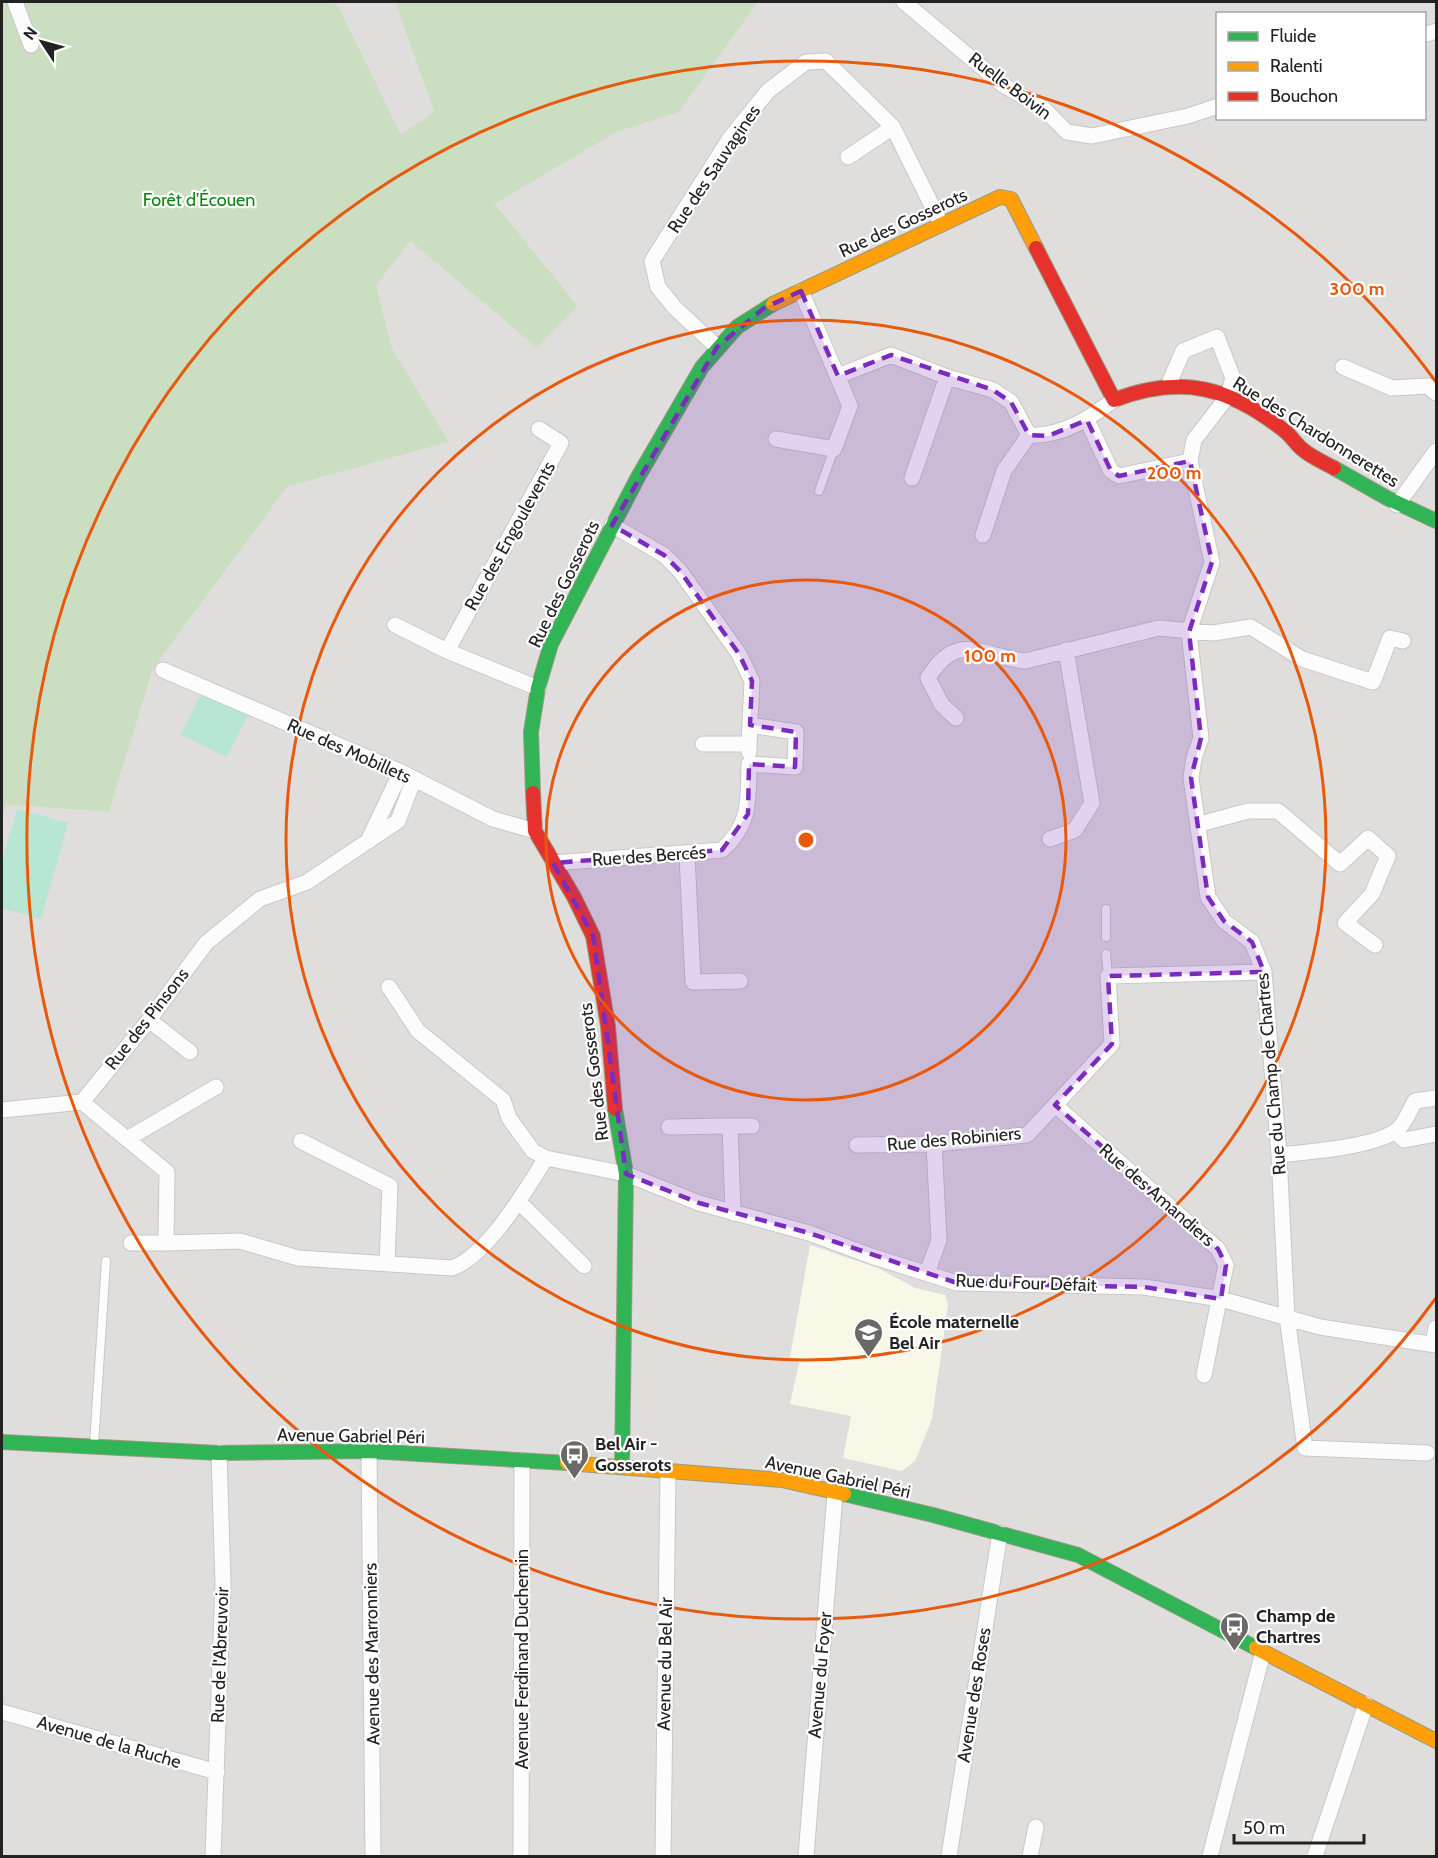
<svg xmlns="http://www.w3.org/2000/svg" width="1438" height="1858" viewBox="0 0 1438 1858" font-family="Cabin,sans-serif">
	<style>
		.residential { fill: #dfdedc; fill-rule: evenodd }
		.education { fill: #f8f7e8 }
		.forest { fill: #cbdec1 }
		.pitch { fill: #b7e6d2 }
		.parking { fill: #e0dfde }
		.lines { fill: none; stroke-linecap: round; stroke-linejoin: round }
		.lane-casing { stroke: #c9c8c7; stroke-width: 10 }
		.street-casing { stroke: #c9c8c7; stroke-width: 17 }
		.fast-casing { stroke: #999a82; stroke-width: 16 }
		.slow-casing { stroke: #999a82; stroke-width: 16 }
		.jam-casing { stroke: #999a82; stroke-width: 16 }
		.lane { stroke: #fdfcfc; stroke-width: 8 }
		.street { stroke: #fdfcfc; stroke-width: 15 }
		.fast { stroke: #30b455; stroke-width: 14 }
		.slow { stroke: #ff9f0a; stroke-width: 14 }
		.jam { stroke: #e5322d; stroke-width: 14 }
		.marked { fill: #7b2cbf; fill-opacity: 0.2; stroke: #7b2cbf; stroke-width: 4.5; stroke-dasharray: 12 8; stroke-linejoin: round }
		.ring { fill: none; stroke: #e8590c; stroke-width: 3 }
		.labels { text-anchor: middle; stroke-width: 4.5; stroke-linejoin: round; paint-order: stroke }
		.street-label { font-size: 18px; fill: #222; stroke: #fff }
		.park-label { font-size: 18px; fill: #0c8416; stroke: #fff }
		.poi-label { font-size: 18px; font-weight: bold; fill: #222; stroke: #fff; text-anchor: start }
		.centre { fill: #e8590c; stroke: #fff; stroke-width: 3 }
		.ring-label { font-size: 18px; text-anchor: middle; font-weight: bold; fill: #e8590c; stroke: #fff; stroke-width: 4.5; stroke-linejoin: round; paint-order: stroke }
	</style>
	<rect width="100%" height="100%" fill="#f0eeeb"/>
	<path class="residential" d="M334,2H401L397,4L434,111L401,136L340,9Z
		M758,2H1436V1856H2V818L6,805L109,812L153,669L287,487L449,442L392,348L376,286L410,241L537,348L578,306L495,204L617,132L679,112ZM1218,14H1424V118H1218Z"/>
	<path class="education" d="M810,1245L878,1268L915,1288L945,1295L948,1305L932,1419L915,1461L902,1471L843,1458L851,1416L790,1404L800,1359L790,1357Z"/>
	<path class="forest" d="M2,2H334L340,9L401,135L434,111L396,4L401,2H758L679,112L617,132L495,204L578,306L537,348L410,241L376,286L392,348L449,442L287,487L153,669L109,812L6,805L2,818Z"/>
	<path class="pitch" d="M202,692L248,715L227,757L181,735Z
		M17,809L68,823L41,919L2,908V862Z"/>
	<path class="parking" d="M254,719L310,743L302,760H233Z"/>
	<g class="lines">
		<defs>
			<path id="lane" d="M819,491L834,449
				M1106,937V909
				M1106,954L1108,976
				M94,1445L106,1261"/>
			<path id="street" d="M15,2L31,45
				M904,2L1003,85L1043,108L1067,132L1092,136L1188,116L1218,106
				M1424,35L1436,31
				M848,157L893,127L941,224
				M717,347L675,308L658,287L652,261L730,138L768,91L806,62L826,61L893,127
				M1343,367L1392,388L1428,386L1436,393
				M838,376L891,355L947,377L993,390L1011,402L1029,435C1062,437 1089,418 1114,400
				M1168,386L1183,351L1217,337L1233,378L1228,396L1194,440L1190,461L1212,562L1189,632L1201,738L1194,758L1191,778L1208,897L1224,921L1252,942L1264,972L1279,1155L1287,1317L1305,1448L1427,1453
				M1087,420L1111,471L1119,476L1190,461
				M776,439L834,449L850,406L801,291
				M912,478L947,377
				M1397,505L1436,451
				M612,525L664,555L680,571L739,654L752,681L749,744
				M983,535L1004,471L1029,435
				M395,625L447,651L538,688
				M447,651L561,443L539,429
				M163,670L401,772L493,819L535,831
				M956,718L942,705L928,678C957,630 982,656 1025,661L1159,628L1213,633L1251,627L1302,659L1373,682L1390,638L1403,641
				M703,744H749V752
				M1200,824L1248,811H1278L1340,864L1368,838L1388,856L1372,894L1345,923L1375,945
				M1050,839L1075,830L1092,803L1066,650
				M368,841L401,772
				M687,855L693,982L740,981
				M553,863L722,850C751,824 748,801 749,764L795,767L796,732L750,725
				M389,987L418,1031L503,1100L509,1118L533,1151L546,1158
				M149,1020L190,1052
				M82,1102L149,1020L206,943L260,899L307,882L398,821L414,779
				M82,1102L167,1172L166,1243H131
				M1055,1105L1218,1249L1226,1265L1204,1375
				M2,1110L82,1102
				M730,1126H752
				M669,1127L730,1126L733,1213
				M1395,1132L1404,1140L1436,1134
				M127,1139L216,1087
				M301,1141L390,1186L387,1263
				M857,1145L934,1144L1027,1135L1112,1044L1108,976L1264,972
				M1279,1155C1306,1152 1378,1147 1398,1129C1405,1123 1410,1110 1415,1101L1436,1098
				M519,1202L584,1266
				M166,1243L240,1241L298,1258L452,1268C487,1256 526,1190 546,1158L626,1174L699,1203L809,1233L871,1256L957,1283L1144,1287L1221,1299L1320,1327L1436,1345
				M927,1273L939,1240L934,1144
				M1433,1343L1436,1328
				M369,1451L373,1856
				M2,1712L217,1772
				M213,1856L223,1584L219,1453
				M521,1856L522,1461
				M663,1856L668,1471
				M806,1856L835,1494
				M949,1856L1000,1533
				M1030,1856L1036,1827
				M1210,1856L1263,1652
				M1315,1856L1366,1704"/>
			<path id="fast" d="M1334,468L1387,498L1436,521
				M533,793L531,732L538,688L551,644L638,477L702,367L737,327L773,304
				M615,1109L626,1174L622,1466
				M2,1442L219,1453L369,1451L567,1463
				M844,1494L933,1515L1078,1555L1256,1648"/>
			<path id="slow" d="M773,304L1000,197L1011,199L1036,248
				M567,1463L782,1480L844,1494
				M1256,1648L1436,1741"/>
			<path id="jam" d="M1036,248L1114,400C1182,374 1230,387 1286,432C1292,437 1296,444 1302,449C1311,457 1323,462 1334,468
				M533,793L535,831L574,897L593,936L608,1026L615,1109"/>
		</defs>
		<use href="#lane" class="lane-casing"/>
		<use href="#street" class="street-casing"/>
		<use href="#fast" class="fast-casing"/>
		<use href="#slow" class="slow-casing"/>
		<use href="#jam" class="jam-casing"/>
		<use href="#lane" class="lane"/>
		<use href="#street" class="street"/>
		<use href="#fast" class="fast"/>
		<use href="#slow" class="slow"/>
		<use href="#jam" class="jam"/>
	</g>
	<path class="marked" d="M801,291L838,376L891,355L993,390L1011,402L1029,435L1048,436L1087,420L1111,471L1119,476L1190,461L1212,562L1189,632L1201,738L1191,778L1208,897L1224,921L1252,942L1264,972L1108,976L1112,1044L1055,1105L1218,1249L1226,1265L1221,1299L1144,1287L957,1283L809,1233L699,1203L626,1174L593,936L553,863L722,850L748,814L749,764L795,767L796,732L750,725L752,681L739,654L680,571L664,555L612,525L717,347L764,308Z"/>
	<g class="ring">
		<circle cx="806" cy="840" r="260"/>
		<circle cx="806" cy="840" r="520"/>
		<path d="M1436 1298A779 779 0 1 1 1436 382"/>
	</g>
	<defs>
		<symbol id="school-pin" viewBox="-11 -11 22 30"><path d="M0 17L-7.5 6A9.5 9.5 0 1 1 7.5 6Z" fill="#6a6968" stroke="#fff"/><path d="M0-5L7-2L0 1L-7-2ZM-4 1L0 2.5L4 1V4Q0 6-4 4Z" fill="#fff"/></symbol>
		<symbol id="bus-pin" viewBox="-11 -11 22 30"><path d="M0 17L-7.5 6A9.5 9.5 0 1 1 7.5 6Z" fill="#6a6968" stroke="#fff"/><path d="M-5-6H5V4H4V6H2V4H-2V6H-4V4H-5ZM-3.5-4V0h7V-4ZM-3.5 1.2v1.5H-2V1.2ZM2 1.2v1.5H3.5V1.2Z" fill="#fff"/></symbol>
	</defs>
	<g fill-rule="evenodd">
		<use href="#school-pin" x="852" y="1316" width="33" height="45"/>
		<use href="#bus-pin" x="558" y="1438" width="33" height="45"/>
		<use href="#bus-pin" x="1218" y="1610" width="33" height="45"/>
	</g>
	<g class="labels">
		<g class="street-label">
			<text transform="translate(1010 86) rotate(37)" y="6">Ruelle Boivin</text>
			<text transform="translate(714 169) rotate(-56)" y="6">Rue des Sauvagines</text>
			<text transform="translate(903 223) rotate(-25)" y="6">Rue des Gosserots</text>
			<text transform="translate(1316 432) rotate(32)" y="6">Rue des Chardonnerettes</text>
			<text transform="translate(510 536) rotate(-61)" y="6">Rue des Engoulevents</text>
			<text transform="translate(564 584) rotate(-64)" y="6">Rue des Gosserots</text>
			<text transform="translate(349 751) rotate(24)" y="6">Rue des Mobillets</text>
			<text transform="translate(649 856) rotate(-4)" y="6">Rue des Bercés</text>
			<text transform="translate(147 1019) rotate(-52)" y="6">Rue des Pinsons</text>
			<text transform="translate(594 1072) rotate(-97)" y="6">Rue des Gosserots</text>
			<text transform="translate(1271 1074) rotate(-95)" y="6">Rue du Champ de Chartres</text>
			<text transform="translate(954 1139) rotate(-5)" y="6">Rue des Robiniers</text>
			<text transform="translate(1157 1195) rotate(41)" y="6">Rue des Amandiers</text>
			<text transform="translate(1026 1283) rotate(2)" y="6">Rue du Four Défait</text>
			<text transform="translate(351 1436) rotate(1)" y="6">Avenue Gabriel Péri</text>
			<text transform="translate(838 1477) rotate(12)" y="6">Avenue Gabriel Péri</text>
			<text transform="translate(372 1654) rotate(-91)" y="6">Avenue des Marronniers</text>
			<text transform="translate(220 1655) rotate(-88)" y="6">Rue de l'Abreuvoir</text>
			<text transform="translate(522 1659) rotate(-90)" y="6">Avenue Ferdinand Duchemin</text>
			<text transform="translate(665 1664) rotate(-89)" y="6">Avenue du Bel Air</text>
			<text transform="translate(820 1675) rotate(-85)" y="6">Avenue du Foyer</text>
			<text transform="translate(974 1695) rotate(-81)" y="6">Avenue des Roses</text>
			<text transform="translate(109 1742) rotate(16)" y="6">Avenue de la Ruche</text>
		</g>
		<g class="park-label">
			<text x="199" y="206">Forêt d'Écouen</text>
		</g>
		<g class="poi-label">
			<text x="889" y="1328">École maternelle<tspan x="889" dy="21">Bel Air</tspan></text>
			<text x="595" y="1450">Bel Air -<tspan x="595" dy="21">Gosserots</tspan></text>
			<text x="1256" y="1622">Champ de<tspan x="1256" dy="21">Chartres</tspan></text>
		</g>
	</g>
	<circle cx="806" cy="840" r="9" class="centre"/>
	<g class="ring-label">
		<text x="1357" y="295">300 m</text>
		<text x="1174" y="479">200 m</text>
		<text x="990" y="662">100 m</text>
	</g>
	<rect width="1438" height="1858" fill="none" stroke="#222222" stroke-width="6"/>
	<rect x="1216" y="12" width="210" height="108" fill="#ffffff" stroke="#a7a7a7" stroke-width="1.5"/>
	<rect x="1228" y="32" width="30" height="9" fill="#30b455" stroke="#a7a7a7" stroke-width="1.5"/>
	<text x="1270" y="42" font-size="18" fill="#222222">Fluide</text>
	<rect x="1228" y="62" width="30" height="9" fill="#ff9f0a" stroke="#a7a7a7" stroke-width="1.5"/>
	<text x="1270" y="72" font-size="18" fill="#222222">Ralenti</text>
	<rect x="1228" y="92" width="30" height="9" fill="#e5322d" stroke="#a7a7a7" stroke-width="1.5"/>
	<text x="1270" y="102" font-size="18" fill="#222222">Bouchon</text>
	<g transform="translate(42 42) rotate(306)" stroke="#ffffff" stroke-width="4.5" paint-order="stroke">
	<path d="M0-4.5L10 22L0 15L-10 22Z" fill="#222222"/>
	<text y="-9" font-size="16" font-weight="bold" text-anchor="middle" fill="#222222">N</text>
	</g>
	<path d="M1234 1834v9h130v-9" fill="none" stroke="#222222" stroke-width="3"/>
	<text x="1243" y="1834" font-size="18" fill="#222222" stroke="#ffffff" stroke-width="4.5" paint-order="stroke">50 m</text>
</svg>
